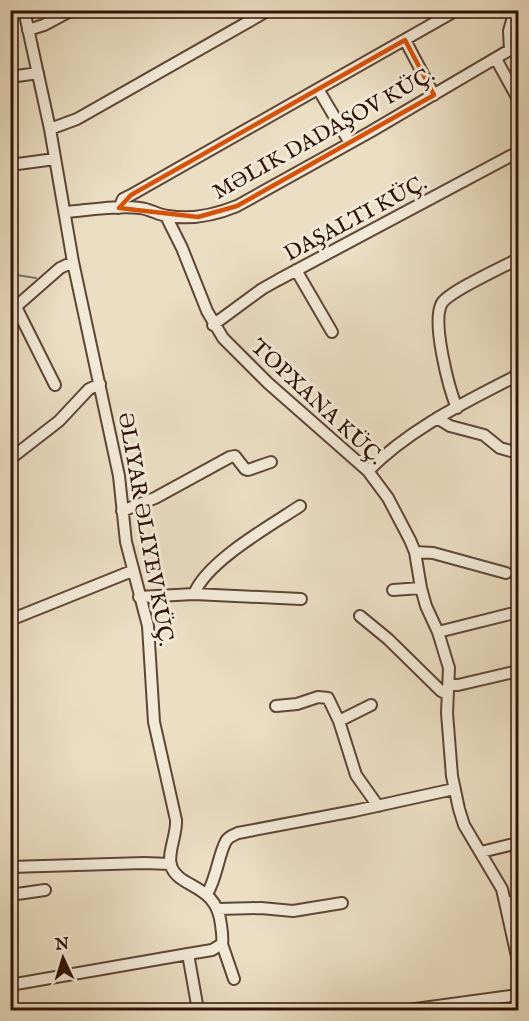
<svg xmlns="http://www.w3.org/2000/svg" width="529" height="1021" viewBox="0 0 529 1021" font-family="'IM FELL English',serif">
	<style>
		.lines { fill: none; stroke-linecap: round; stroke-linejoin: round }
		.stream { stroke: #6e786d; stroke-width: 2 }
		.street-casing { stroke: #5e4535; stroke-width: 14 }
		.street { stroke: #f2ead8; stroke-width: 10 }
		.marked { fill: none; stroke: #d6520b; stroke-width: 4.5; stroke-linejoin: round }
		.labels { text-anchor: middle; stroke-width: 6; stroke-linejoin: round; paint-order: stroke }
		.street-label { font-size: 22px; fill: #2f1206; stroke: #f2ead8 }
	</style>
	<rect width="100%" height="100%" fill="#ebdec3"/>
	<filter id="stains"><feTurbulence type="fractalNoise" baseFrequency=".00333" numOctaves="4"/><feColorMatrix values="0 0 0 0 .2 0 0 0 0 .09 0 0 0 0 .02 0 0 0 .5 -.17"/></filter>
	<radialGradient id="worn" r=".72"><stop offset=".6" stop-color="#630" stop-opacity="0"/><stop offset="1" stop-color="#630" stop-opacity=".3"/></radialGradient>
	<g class="lines">
		<path class="stream" d="M10,274L36,278"/>
		<defs>
			<path id="street" d="M24,10L50,129L73,262L119,476L126,542L148,626L154,722L176,820C177,835 167,853 171,866C179,889 217,883 221,925C222,932 223,938 222,944L212,950L188,954L198,1010
				M28,30L44,25L72,10
				M405,40L434,95
				M510,50L509,31L515,10
				M496,59L518,99
				M10,77L38,73
				M318,89L350,143
				M50,129L77,119L269,10
				M10,165L55,159
				M119,208L123,199L131,195L457,10
				M65,212C90,210 116,205 140,208C150,209 158,215 168,216C192,220 215,215 237,206L370,132L518,45
				M166,216L182,248L207,311L223,338L268,383L368,471L388,498L410,540L415,552L421,588L426,606L438,632L449,668L447,713L452,776L459,809L464,825L502,889L518,961
				M296,270L332,332
				M16,307L55,385
				M11,311L60,268L73,262
				M213,325L262,289L278,280L518,152
				M457,408C449,389 431,321 442,303C450,291 503,267 518,259
				M437,418L450,426L484,435L500,448L518,453
				M10,459L59,421L89,389L100,384
				M368,471C410,428 466,402 518,375
				M122,511L155,498L230,457L235,456L245,469L248,470L271,462
				M415,552L433,553L506,573
				M393,590L421,588
				M194,594C207,561 270,526 300,506
				M139,597L194,594L301,599
				M360,616L388,639L441,691L447,694
				M10,620L132,571
				M438,632L518,612
				M449,685H458L518,671
				M276,706L297,704L318,697L328,698L339,721L356,775L378,806
				M339,721L371,705
				M481,852L518,843
				M10,867L144,863L171,864
				M207,894C217,877 218,856 226,841C229,836 234,835 238,833L354,811L454,789
				M10,895L45,890
				M506,903L518,901
				M218,909L261,908L293,911L342,903
				M222,944L234,979
				M10,985L188,954
				M408,1010L518,995"/>
		</defs>
		<use href="#street" class="street-casing"/>
		<use href="#street" class="street"/>
	</g>
	<path class="marked" d="M405,40L434,95L237,206L198,217L119,208L131,195Z"/>
	<g class="labels">
		<g class="street-label">
			<text transform="translate(323 132) rotate(-29)" y="8">MƏLIK DADAŞOV KÜÇ.</text>
			<text transform="translate(355 217) rotate(-28)" y="8">DAŞALTI KÜÇ.</text>
			<text transform="translate(318 401) rotate(43)" y="8">TOPXANA KÜÇ.</text>
			<text transform="translate(147 529) rotate(80)" y="8">ƏLIYAR ƏLIYEV KÜÇ.</text>
		</g>
	</g>
	<rect width="529" height="1021" fill="none" stroke="#ebdec3" stroke-width="36"/>
	<rect x="12" y="12" width="505" height="997" fill="none" stroke="#2f1206" stroke-width="3"/>
	<rect x="18" y="18" width="493" height="985" fill="none" stroke="#2f1206" stroke-width="1.5"/>
	<g transform="translate(63 958) rotate(356)" stroke="#f2ead8" stroke-width="4.5" paint-order="stroke">
	<path d="M0-4.5L10 22L0 15L-10 22Z" fill="#2f1206"/>
	<text y="-9" font-size="16" font-weight="bold" text-anchor="middle" fill="#2f1206">N</text>
	</g>
	<rect width="100%" height="100%" filter="url(#stains)"/>
	<rect width="100%" height="100%" fill="url(#worn)"/>
</svg>
